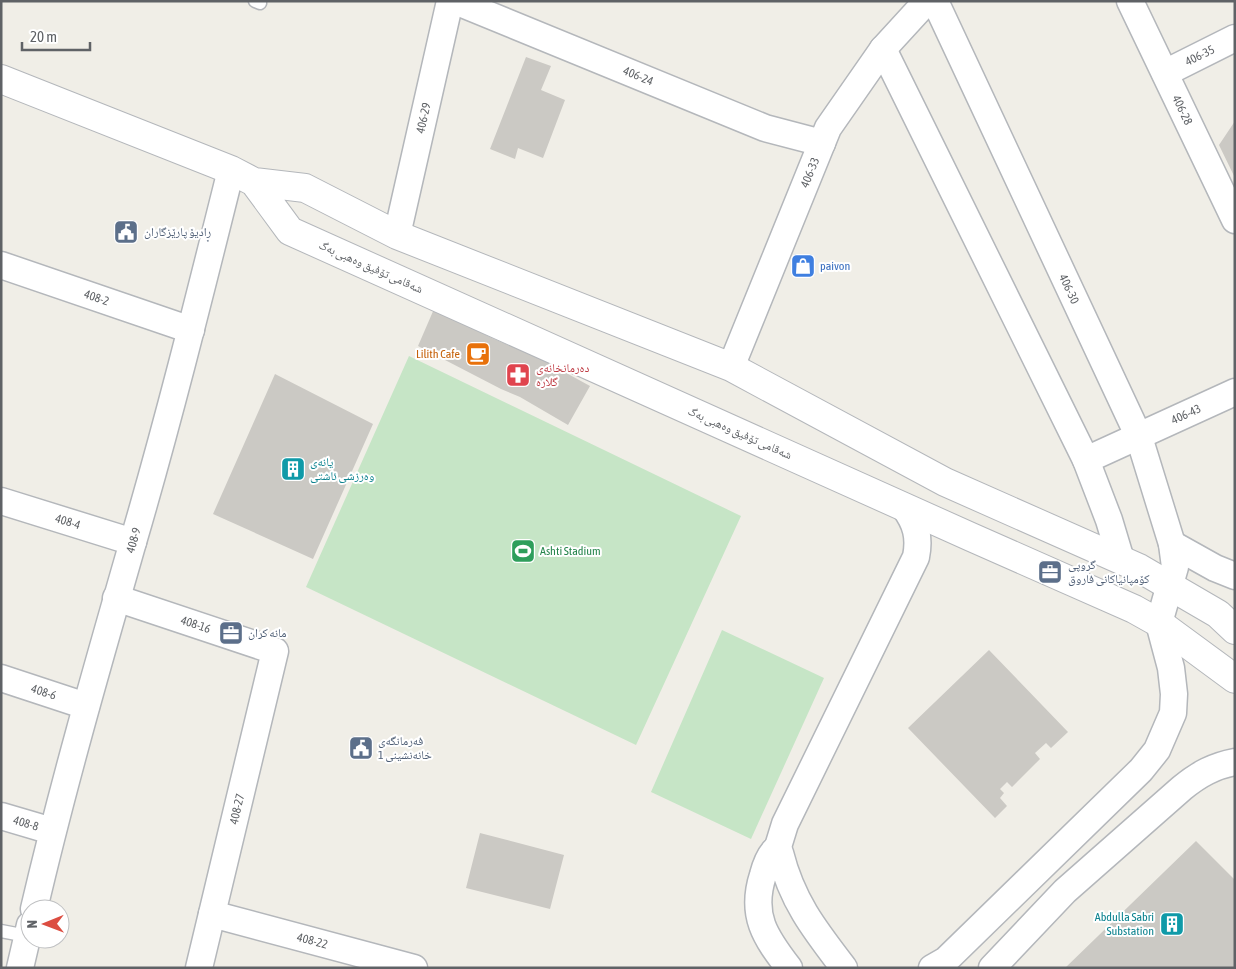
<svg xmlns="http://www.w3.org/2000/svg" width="1236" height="969" viewBox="0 0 1236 969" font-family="'Asap Condensed','Noto Naskh Arabic',sans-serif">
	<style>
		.green { fill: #c6e5c6 }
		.building { fill: #cbc9c4 }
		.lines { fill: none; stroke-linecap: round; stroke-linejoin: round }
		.service-casing { stroke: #b4b7bb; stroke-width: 15 }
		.minor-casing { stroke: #b4b7bb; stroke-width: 29 }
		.tertiary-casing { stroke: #b4b7bb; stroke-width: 30 }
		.service { stroke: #fff; stroke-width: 12 }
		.minor { stroke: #fff; stroke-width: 26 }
		.tertiary { stroke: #fff; stroke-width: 28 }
		.labels { text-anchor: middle; stroke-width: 4; stroke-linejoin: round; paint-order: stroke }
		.street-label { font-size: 12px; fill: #5f6266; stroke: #fff }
		.service-label { font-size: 12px; fill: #4e5e75; stroke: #fff; text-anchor: start }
		.shop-label { font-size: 12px; fill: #366cbe; stroke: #fff; text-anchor: start }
		.food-label { font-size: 12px; fill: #c56008; stroke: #fff; text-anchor: end }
		.health-label { font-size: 12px; fill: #be3a42; stroke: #fff; text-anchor: start }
		.culture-label { font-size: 12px; fill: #0d838f; stroke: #fff; text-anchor: start }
		.leisure-label { font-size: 12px; fill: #27864d; stroke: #fff; text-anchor: start }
	</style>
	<rect width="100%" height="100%" fill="#f0eee7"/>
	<path class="green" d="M409,356L741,516L636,745L306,587Z
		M722,630L824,678L751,839L651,792Z"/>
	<path class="building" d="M526,57L551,66L541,90L565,100L543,158L518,148L515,159L490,149Z
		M1235,121V178L1219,145Z
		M434,309L494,339L537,357L590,386L568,425L520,397L501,389L418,346Z
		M275,374L373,424L313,559L213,514Z
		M989,650L1068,732L1051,748L1046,743L1035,753L1040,759L1012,787L1007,782L1000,789L1004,793L1000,798L1007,806L995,818L908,728Z
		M480,833L564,855L550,909L466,888Z
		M1196,841L1235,880V968H1065Z"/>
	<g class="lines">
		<defs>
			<path id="service" d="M255,1L260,3
				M1,931L27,936"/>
			<g id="minor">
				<path id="s1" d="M455,1L765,128L822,143"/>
				<path id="s2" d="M1130,1L1235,220"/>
				<path d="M883,49L1086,460L1109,520L1121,560"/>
				<path id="s3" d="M1165,73L1235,38"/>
				<path id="s4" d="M397,235L450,1"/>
				<path id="s5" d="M1,265L191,330"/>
				<path id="s6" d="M731,367L828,128L883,49L927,1"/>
				<path id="s7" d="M1086,460L1235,392"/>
				<path id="s8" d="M1,501L133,542"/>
				<path d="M1172,544L1215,568L1235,576"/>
				<path id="s9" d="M116,598L275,651L199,968"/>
				<path id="s10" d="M1,678L86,706"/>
				<path id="s11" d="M1,816L52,831"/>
				<path d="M777,850L785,824L916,557C920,537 916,523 904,507"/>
				<path id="s12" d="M34,909C63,785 98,664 133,542C169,419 200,294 231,170"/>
				<path id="s13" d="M212,914L414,968"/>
				<path d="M20,968L30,925"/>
				<path d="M789,968C765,937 750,915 763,875C765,867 769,857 774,851L780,853C792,901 814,929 844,968"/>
				<path d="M932,968L946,960L1141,770L1157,750L1173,713L1174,694L1171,668L1159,623L1175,567L1172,544L1139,437L935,1"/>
				<path d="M992,968L1065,891L1182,788C1199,774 1214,766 1235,762"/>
			</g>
			<path id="tertiary" d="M1,79L231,170L254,182L305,188L397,235L731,367L945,482L1139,568L1218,614L1235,630
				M254,182L290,231L971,537L1134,609L1159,623L1235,679"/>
		</defs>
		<use href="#service" class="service-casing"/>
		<use href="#minor" class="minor-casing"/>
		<use href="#tertiary" class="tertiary-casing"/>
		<use href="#service" class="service"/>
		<use href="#minor" class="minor"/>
		<use href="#tertiary" class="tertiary"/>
	</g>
	<defs>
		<symbol id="civic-square" viewBox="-11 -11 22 22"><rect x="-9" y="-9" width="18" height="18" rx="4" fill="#5c6f8a" stroke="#fff"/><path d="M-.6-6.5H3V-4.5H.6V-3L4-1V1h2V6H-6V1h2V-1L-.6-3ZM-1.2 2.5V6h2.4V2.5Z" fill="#fff"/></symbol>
		<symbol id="shop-square" viewBox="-11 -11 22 22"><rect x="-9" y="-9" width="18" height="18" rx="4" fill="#3f7fe0" stroke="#fff"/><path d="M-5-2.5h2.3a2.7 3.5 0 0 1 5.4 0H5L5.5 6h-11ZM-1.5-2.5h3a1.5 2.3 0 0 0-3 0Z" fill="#fff"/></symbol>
		<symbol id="cafe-square" viewBox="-11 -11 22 22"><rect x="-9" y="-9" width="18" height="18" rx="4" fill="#e8710a" stroke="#fff"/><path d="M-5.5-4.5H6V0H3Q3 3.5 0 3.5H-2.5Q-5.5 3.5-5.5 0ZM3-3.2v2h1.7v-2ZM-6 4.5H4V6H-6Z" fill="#fff"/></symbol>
		<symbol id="pharmacy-square" viewBox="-11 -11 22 22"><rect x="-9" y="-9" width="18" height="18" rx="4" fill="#e0444e" stroke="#fff"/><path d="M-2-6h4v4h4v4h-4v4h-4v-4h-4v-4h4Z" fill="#fff"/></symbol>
		<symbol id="building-square" viewBox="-11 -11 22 22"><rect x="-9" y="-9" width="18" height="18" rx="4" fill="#0f9aa8" stroke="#fff"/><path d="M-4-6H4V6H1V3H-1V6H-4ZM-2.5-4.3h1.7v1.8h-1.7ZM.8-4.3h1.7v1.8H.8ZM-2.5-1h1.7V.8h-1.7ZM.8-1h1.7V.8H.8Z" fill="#fff"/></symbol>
		<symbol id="stadium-square" viewBox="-11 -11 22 22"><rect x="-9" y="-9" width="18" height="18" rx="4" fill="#2e9e5b" stroke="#fff"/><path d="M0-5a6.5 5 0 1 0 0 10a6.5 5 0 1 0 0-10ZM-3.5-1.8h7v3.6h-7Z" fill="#fff"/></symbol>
		<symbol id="office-square" viewBox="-11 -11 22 22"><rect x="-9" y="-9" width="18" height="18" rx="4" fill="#5c6f8a" stroke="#fff"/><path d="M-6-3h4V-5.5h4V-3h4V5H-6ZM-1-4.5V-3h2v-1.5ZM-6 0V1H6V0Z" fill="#fff"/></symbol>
	</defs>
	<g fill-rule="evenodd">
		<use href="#civic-square" x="112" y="218" width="28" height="28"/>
		<use href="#shop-square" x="789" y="252" width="28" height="28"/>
		<use href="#cafe-square" x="464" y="340" width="28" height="28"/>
		<use href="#pharmacy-square" x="504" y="361" width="28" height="28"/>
		<use href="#building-square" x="279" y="455" width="28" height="28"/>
		<use href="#stadium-square" x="509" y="537" width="28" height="28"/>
		<use href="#office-square" x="1036" y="558" width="28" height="28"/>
		<use href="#office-square" x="217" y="619" width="28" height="28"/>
		<use href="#civic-square" x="347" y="734" width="28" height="28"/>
		<use href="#building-square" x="1158" y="910" width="28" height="28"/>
	</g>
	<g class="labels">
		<g class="street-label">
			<text dy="4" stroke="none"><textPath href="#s3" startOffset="39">406-35</textPath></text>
			<text dy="4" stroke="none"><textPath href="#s1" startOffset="198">406-24</textPath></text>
			<text dy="4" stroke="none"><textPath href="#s2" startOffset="121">406-28</textPath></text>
			<text dy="4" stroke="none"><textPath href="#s4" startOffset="120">406-29</textPath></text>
			<text dy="4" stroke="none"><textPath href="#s6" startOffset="210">406-33</textPath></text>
			<text transform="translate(371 267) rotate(24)" y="4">شەقامی تۆفیق وەهبی بەگ</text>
			<text transform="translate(1069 289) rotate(65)" y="4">406-30</text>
			<text dy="4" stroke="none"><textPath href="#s5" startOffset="101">408-2</textPath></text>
			<text dy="4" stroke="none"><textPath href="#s7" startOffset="110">406-43</textPath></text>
			<text transform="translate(740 433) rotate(24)" y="4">شەقامی تۆفیق وەهبی بەگ</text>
			<text dy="4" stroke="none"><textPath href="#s8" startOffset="70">408-4</textPath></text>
			<text dy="4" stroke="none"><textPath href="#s12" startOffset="382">408-9</textPath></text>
			<text dy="4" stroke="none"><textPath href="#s9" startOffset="84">408-16</textPath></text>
			<text dy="4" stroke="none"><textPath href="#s10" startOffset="45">408-6</textPath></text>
			<text transform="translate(237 809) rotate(-77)" y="4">408-27</text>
			<text dy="4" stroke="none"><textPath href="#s11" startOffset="26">408-8</textPath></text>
			<text dy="4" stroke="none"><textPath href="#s13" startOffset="104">408-22</textPath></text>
		</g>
		<g class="service-label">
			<text x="144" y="236">ڕادیۆ پارێزگاران</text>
			<text x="1068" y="569">گروپی<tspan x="1068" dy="14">کۆمپانیاکانی فاروق</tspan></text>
			<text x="248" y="637">مانه كران</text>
			<text x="378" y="745">فەرمانگەی<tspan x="378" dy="14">خانەنشینی 1</tspan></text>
		</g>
		<g class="shop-label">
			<text x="820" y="270">paivon</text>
		</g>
		<g class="food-label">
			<text x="460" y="358">Lilith Cafe</text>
		</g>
		<g class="health-label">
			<text x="536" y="372">دەرمانخانەی<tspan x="536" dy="14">گلارە</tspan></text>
		</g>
		<g class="culture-label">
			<text x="310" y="466">یانەی<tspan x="310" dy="14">وەرزشی ئاشتی</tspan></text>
			<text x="1154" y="921" text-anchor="end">Abdulla Sabri<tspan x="1154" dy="14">Substation</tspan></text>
		</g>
		<g class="leisure-label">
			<text x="540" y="555">Ashti Stadium</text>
		</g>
	</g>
	<rect width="1236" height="969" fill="none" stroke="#5f6266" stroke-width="5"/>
	<g transform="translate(45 924) rotate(269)"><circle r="24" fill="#ffffff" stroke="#bfc0c2"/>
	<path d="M0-4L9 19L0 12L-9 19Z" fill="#dc4d41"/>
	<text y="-8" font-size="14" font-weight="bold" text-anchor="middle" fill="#5f6266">N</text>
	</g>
	<path d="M22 42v8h68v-8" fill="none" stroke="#5f6266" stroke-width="2.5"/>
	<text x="30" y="42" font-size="15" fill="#5f6266" stroke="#ffffff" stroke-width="4" paint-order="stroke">20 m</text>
</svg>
